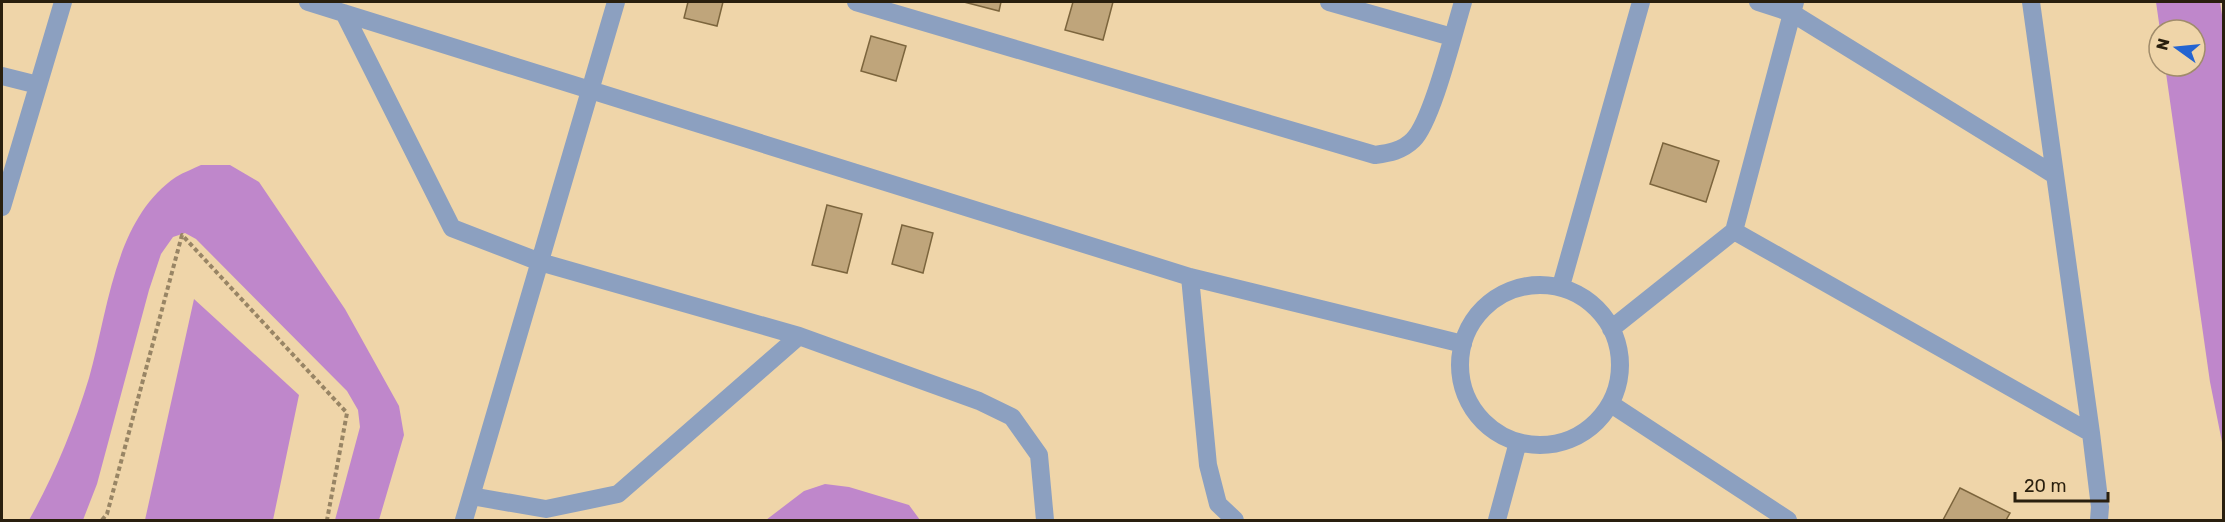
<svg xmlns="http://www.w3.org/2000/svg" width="2225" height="522" viewBox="0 0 2225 522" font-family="Rubik,sans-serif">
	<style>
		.water { fill: #bf87cb }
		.building { fill: #bfa57b; stroke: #7c653d; stroke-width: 1.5 }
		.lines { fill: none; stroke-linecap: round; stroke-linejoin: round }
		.path { stroke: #988565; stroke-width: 4; stroke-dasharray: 4.5 3; stroke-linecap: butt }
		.minor { stroke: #8ca0c0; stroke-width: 18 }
	</style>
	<rect width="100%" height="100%" fill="#efd5a9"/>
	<path class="water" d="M2156,2H2220L2224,28L2223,447L2210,382L2165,66H2195V30H2160Z
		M201,165H230L259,182L345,309L399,406L404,435L379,520H335L360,427L358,410L347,391L196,239L185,233L173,237L161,254L149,290L97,484L83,520H29C54,476 74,427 89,378C108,312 114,219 176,177C184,172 193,169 201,165Z
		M194,299L299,395L273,520H145Z
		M825,484L849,487L909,505L920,520H766L804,491Z"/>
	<path class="building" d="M688,2H723L717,26L684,18Z
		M964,2H1001L999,11Z
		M1073,2H1113L1103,40L1065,30Z
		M871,36L906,46L896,81L861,71Z
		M1663,143L1719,161L1706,202L1650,184Z
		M827,205L862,214L847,273L812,265Z
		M902,225L933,233L923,273L892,264Z
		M1960,488L2010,513L2006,520H1943Z"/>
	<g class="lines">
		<path class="path" d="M102,520L107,514L182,235L347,413L327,520"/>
		<path class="minor" d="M308,2L1190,277L1463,344
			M856,2L1375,155C1389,153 1402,151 1413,140C1432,122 1454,31 1463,2
			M1329,2L1452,37
			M1758,2L1792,13L2053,174
			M2031,2L2091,433L2100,507L2099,520
			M344,13L452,228L540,262L799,336L979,401L1012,417L1039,455L1045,520
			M2,76L38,85
			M2,207L63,2
			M1734,231L2091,433
			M1190,277L1208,465L1218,504L1235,520
			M1460 365a80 80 0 1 1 160 0a80 80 0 1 1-160 0Z
			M1561,286L1641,2
			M1611,329L1734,231L1795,2
			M1611,404L1788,520
			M471,496L546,509L618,494L799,336
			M464,520L616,2
			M1497,520L1518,442"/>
	</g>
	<rect width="2225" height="522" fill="none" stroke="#291f0e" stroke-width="6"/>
	<g transform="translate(2177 48) rotate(285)"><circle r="28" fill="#efd5a9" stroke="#a08c6b" stroke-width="1.5"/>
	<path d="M0-4.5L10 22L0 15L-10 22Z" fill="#2364d1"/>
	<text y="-9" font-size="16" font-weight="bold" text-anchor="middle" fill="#291f0e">N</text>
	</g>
	<path d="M2015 492v9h93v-9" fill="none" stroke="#291f0e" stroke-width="3"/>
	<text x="2024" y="492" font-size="18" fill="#291f0e" stroke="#efd5a9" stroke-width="4.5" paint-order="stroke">20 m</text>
</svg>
